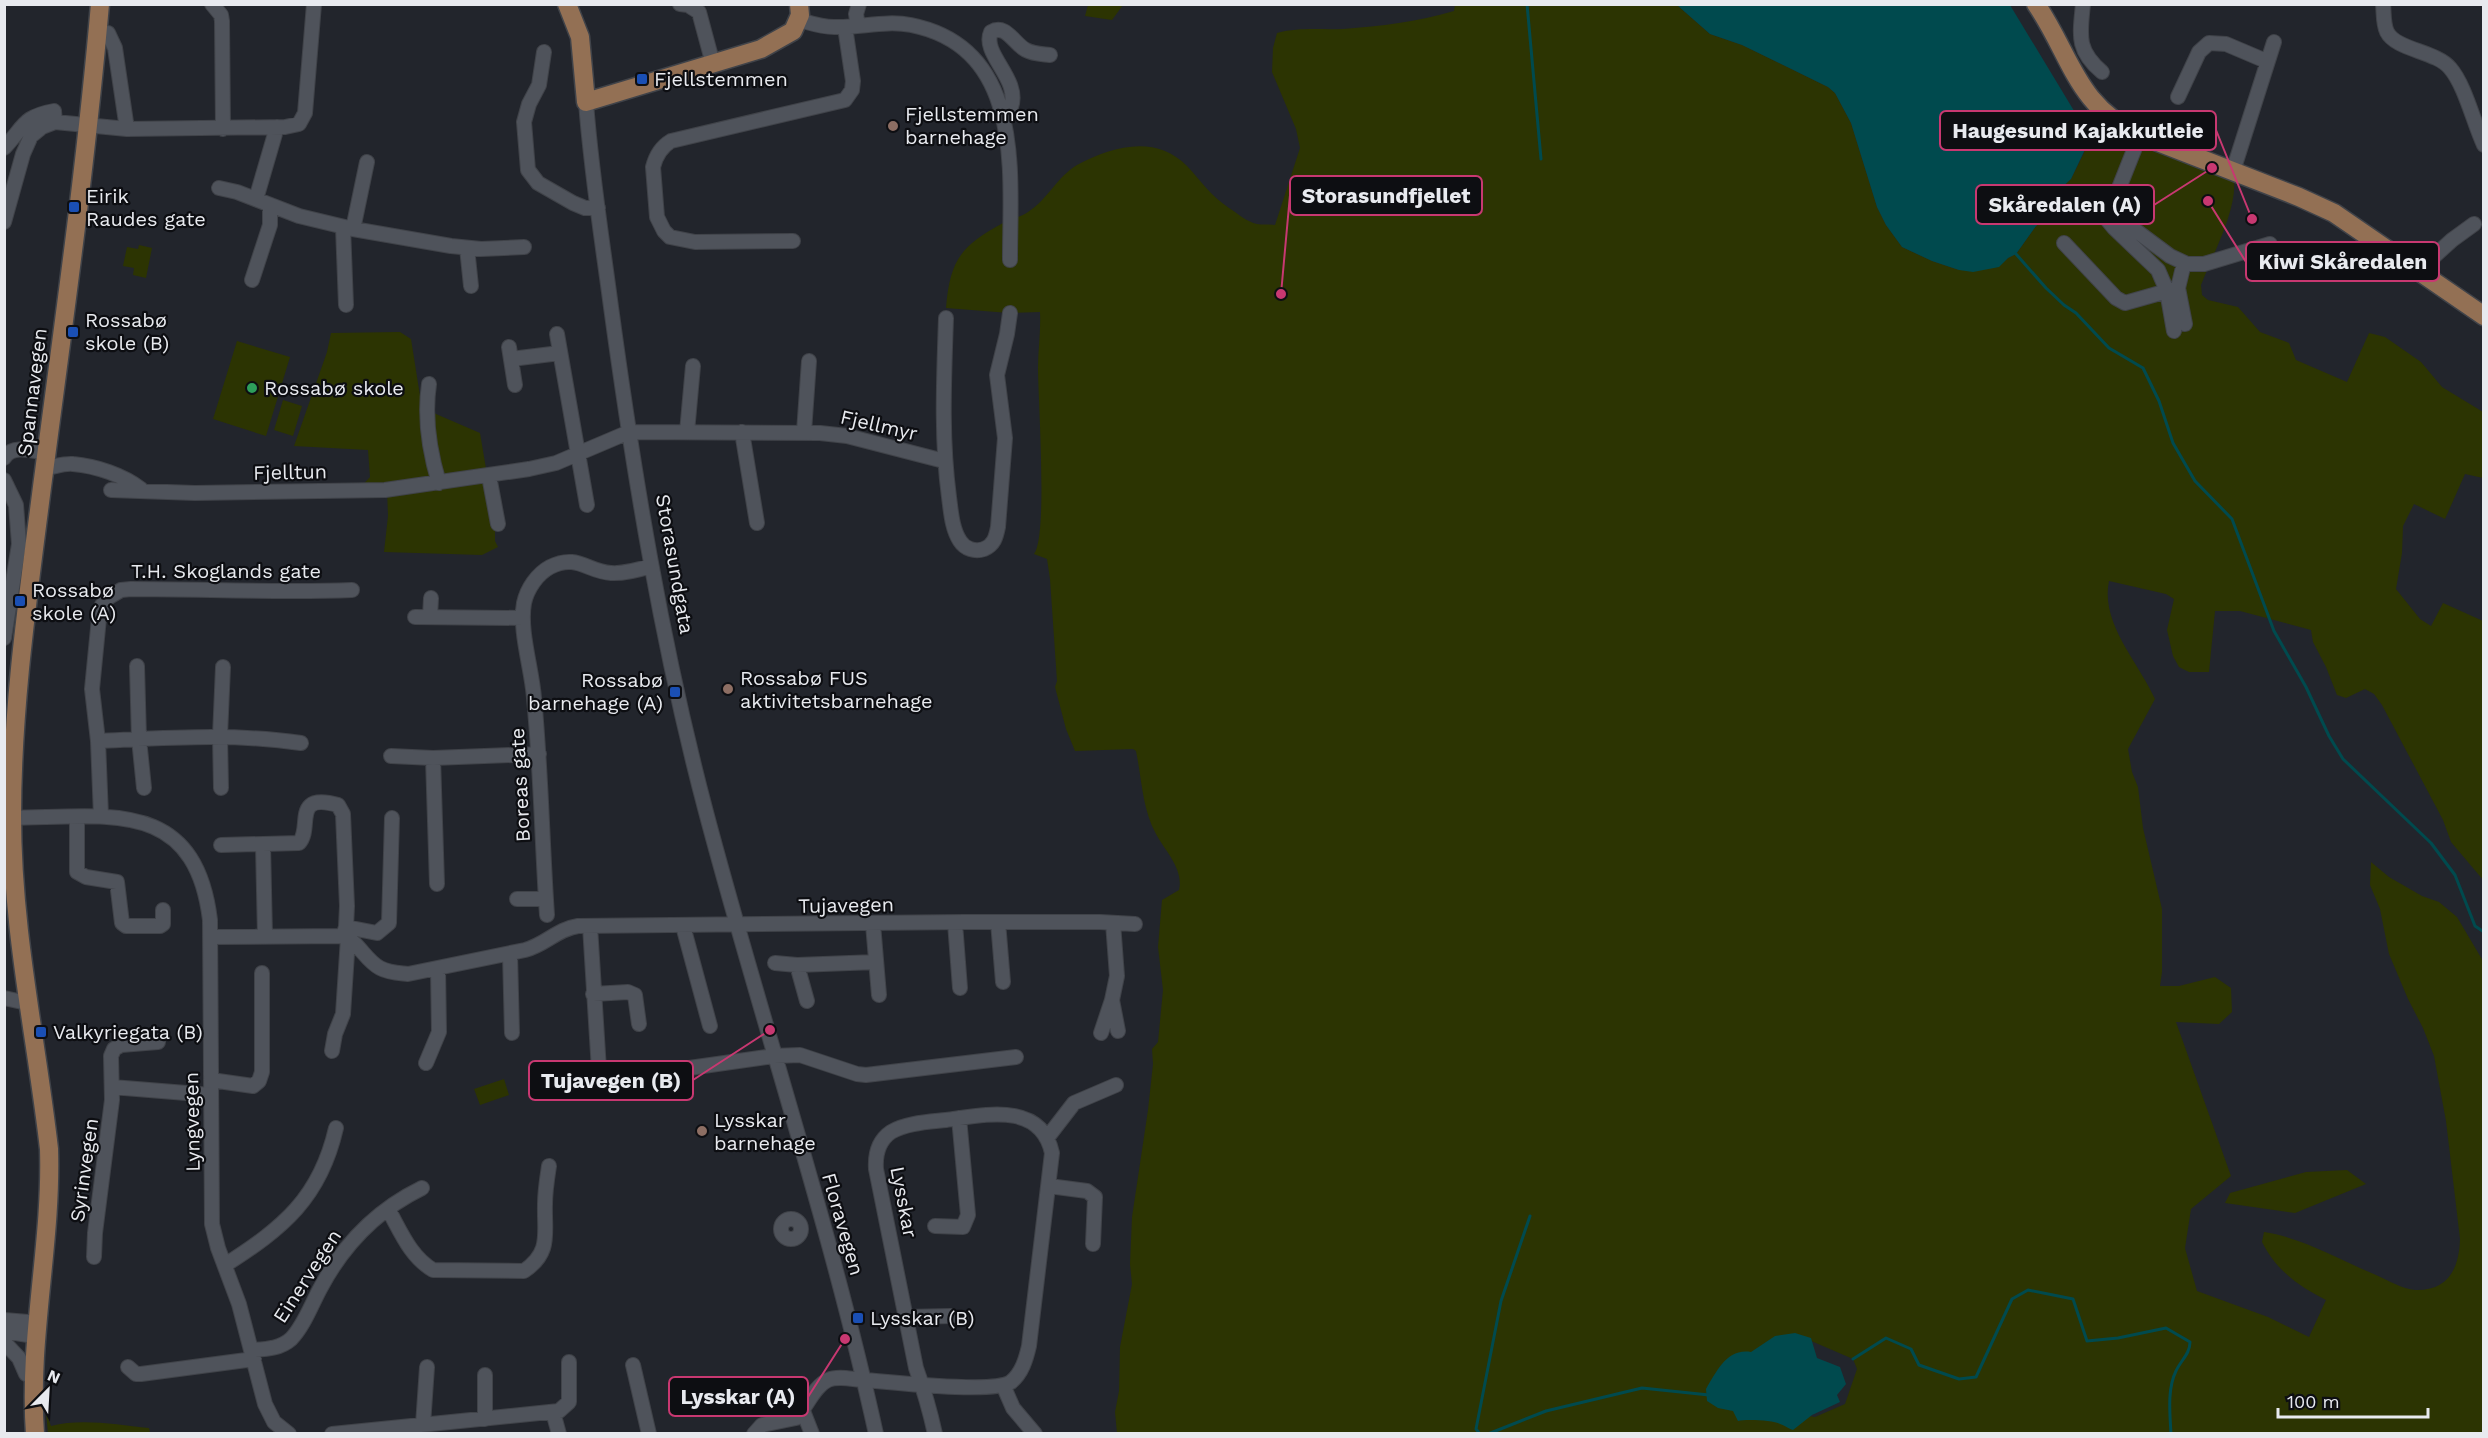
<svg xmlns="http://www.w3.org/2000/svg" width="2488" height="1438" viewBox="0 0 2488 1438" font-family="'Work Sans',sans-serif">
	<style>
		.green { fill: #2c3402; fill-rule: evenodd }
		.water { fill: #004a4e }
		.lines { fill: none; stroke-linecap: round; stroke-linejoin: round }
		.stream { stroke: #004a4e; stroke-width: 3 }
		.minor-casing { stroke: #404349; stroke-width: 16 }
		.major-casing { stroke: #404349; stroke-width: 21 }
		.minor { stroke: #4f535b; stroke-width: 14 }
		.major { stroke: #937054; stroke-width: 18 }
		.transit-dot { fill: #1a4fb4; stroke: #0d0e12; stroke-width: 2 }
		.education-dot { fill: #8d6e63; stroke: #0d0e12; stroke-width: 2 }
		.leisure-dot { fill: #2e9e5b; stroke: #0d0e12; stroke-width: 2 }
		.labels { text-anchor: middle; stroke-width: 4.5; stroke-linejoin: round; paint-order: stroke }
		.poi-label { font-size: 20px; fill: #e8eaef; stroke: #0d0e12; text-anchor: start }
		.street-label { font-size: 20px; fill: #e8eaef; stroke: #0d0e12 }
		.leader { fill: none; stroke: #c83871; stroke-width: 2 }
		.callout-dot { fill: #c83871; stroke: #0d0e12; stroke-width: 2 }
		.callout { fill: #0d0e12; stroke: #c83871; stroke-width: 2 }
		.callout-label { font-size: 21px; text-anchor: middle; font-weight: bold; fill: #e8eaef }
	</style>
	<rect width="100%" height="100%" fill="#22252c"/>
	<path class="green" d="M1088,5V4L1123,5L1112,20L1085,16Z
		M1455,5H1677L1710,34L1742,45L1828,87L1835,93L1851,123L1877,207L1886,225L1902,247L1932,261L1959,270L1998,267L2008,258L2016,254L2036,226L2043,221L2056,193L2071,179L2083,155L2088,143L2086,134L2133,139L2234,180C2237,211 2212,256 2201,285L2202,295L2208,300L2238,307L2260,332L2289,343L2296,360L2347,382L2369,333L2385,337L2421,362L2442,387L2483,412V478L2465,474L2445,519L2414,504L2403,526L2402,553L2396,589L2420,619L2431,626L2443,603L2483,621L2484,881L2451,842L2443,820L2382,705L2374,694L2365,689L2346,698L2337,695L2326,667L2313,642L2311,630L2240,611H2215L2209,672H2189L2179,667L2173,656L2167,630L2174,599L2166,594L2109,581C2100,623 2139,663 2155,699L2128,749L2132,772L2138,787L2143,828L2162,909V972L2160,986H2179L2215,977L2231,988L2232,1012L2219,1024L2176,1022L2231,1176L2191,1209L2185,1248L2197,1291L2268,1317L2309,1337L2326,1300C2298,1286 2276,1270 2262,1242L2264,1232C2303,1238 2340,1260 2376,1275C2387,1280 2403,1289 2415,1290C2449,1291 2459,1268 2460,1239L2446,1121L2434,1056L2423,1028L2408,999L2389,954L2380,909L2370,885L2371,862L2389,877L2422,896L2439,902L2457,917L2483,961V1433H1117L1115,1412L1119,1391L1120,1347L1132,1284L1130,1264L1132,1217L1148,1110L1153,1064L1152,1049L1158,1042L1163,990L1158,947L1162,900L1179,890C1184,869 1165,851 1156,834C1142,808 1142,780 1136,751L1133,749L1075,751L1066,729L1055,687L1057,681L1050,579L1047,559L1034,554C1048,537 1038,398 1038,368C1038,350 1041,331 1040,312L1009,313L946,308C950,261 960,246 1003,223C1011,219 1021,217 1028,212C1047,200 1058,176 1077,165C1112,146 1156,134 1187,166C1201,181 1211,196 1229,208C1237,213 1247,222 1257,224C1262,225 1269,224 1275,225L1300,148L1296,129L1272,72L1273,48L1277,33C1301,27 1319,30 1343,29C1381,26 1417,22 1454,11ZM1802,1337L1853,1359L1857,1369L1845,1404L1815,1417L1795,1414Z
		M139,245L152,248L146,278L133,275L134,268L123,266L127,247L138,249Z
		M400,332L411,339L421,402L436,414L480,433L495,522V541L498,547L482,555L384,552L388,516L387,489L357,491L370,477L368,450L294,446L327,352L331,333Z
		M237,341L290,357L266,436L213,419Z
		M283,400L302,406L293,436L274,430Z
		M504,1079L509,1095L480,1105L474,1089Z
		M2347,1170L2366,1184L2295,1213L2225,1203L2230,1193L2306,1172Z
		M46,1413L51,1426C82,1418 117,1425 149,1428L150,1433H48Z"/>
	<path class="water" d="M1677,5H2010L2085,129L2088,143L2071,179L2056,193L2043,221L2036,226L2016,254L2008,258L1999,267L1973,272L1959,270L1932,261L1902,247L1886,225L1877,207L1851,123L1835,93L1828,87L1742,45L1710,34Z
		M1795,1333L1811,1338L1817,1358L1840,1367L1846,1384L1837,1395L1840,1402L1812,1415L1793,1430C1787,1428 1786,1426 1780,1424C1773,1420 1745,1419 1738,1421L1733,1411L1718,1408L1707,1401L1706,1389C1717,1371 1727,1348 1751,1352L1775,1336Z"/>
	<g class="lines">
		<path class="stream" d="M1527,4L1541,159
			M2016,254L2046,288L2064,305L2076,313L2109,348L2143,368L2159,401L2173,443L2195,481L2232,519L2274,631L2306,687L2329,736L2343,759L2431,843L2455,875L2475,926L2484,932
			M1853,1359L1886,1338L1911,1349L1919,1365L1959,1379L1976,1377L2012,1299L2028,1290L2073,1299L2087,1341L2118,1338L2166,1328L2190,1342C2190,1354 2181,1360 2176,1371C2167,1389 2170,1414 2171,1434
			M1480,1434L1476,1429L1501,1301L1530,1216
			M1488,1434L1546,1411L1642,1388L1709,1395"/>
		<defs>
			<path id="minor" d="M212,4L221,15L222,21L223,129
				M680,4L688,5L699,12L713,64
				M2083,4C2080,35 2076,50 2102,72
				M2383,4C2384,13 2383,24 2387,32C2396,50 2436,51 2450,68C2465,85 2474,124 2484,145
				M799,20C810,23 822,27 834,27C860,28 885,20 911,25C1025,48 1010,173 1010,260
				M858,26L856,14L859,4
				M108,33L115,48L127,129
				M544,52L539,85L529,104L524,122L528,170L538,183L573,203L585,208H598
				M2178,97L2199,52L2209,43L2226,44L2266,61
				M586,102C591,171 602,239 611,307C634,476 662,646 706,812C761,1020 830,1224 876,1434
				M1003,110L1011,107C1021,79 981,54 991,32C1006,23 1014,44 1026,50C1033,54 1042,54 1050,55
				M2140,135L2115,198L2120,216L2127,224L2170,256L2187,264H2204L2270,244
				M4,148C25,126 22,117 54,111L55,122
				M2233,171L2274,42
				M219,188L237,192L299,216L353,229L451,246L481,249L524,247
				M256,199L277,127
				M2095,205L2114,228L2158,270L2167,291L2174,331
				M4,222L23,154L31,136L42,127L55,122L127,129L285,127L299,124L305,113L314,4
				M343,227L346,305
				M353,229L367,162
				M793,241L695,242L670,237L664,231L657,217L653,167C656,155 661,147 671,141L845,100L852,90L853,81L845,27
				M2064,243L2116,298L2125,303L2178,288
				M467,248L471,286
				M2184,263L2178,288L2185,324
				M2418,271L2452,240L2474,224
				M252,280L270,225V205
				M946,318C944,378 941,437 949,497C951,512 952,529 960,541C965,549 975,552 984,549C994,545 996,537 998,527L1005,438L997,375L1007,334L1010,313
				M557,334L587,505
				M509,347L515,385
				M511,359L560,353
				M429,384C424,418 429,450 439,483
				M687,432L693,366
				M742,432L757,523
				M804,432L809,361
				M4,458C12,444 33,451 47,453
				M45,468C54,467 64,463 73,464C96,466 123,475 141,489
				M489,476L498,524
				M4,480L16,505L19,544L4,638
				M111,490L195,493L385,490L529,469L556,463L629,432L820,433L847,436L944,461
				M415,617L523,618
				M430,617L431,598
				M137,666L139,739L144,788
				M98,741C167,738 233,733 301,743
				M391,756L433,758L539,754
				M433,758L437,884
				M221,788L220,736L223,667
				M101,816L98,741L92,689L99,618L102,605L109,597L121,590L131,589C204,589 278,593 352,590
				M77,817V872L86,877L117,882L122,923L126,926H160L163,924V910
				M12,818C107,817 195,797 210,920L212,1224L218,1248L239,1304L265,1404L274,1422L289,1434
				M221,845L299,843C313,828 291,792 338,805L343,814L347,906L346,927L343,936
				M263,845L265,936
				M517,899H546
				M547,915C542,843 541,770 534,698C532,669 519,631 524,603C527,589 537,574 550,567C577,553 588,572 611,573C624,574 638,570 651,566
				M998,922L1003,982
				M955,923L960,988
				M873,924L879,995
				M590,926L600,1086
				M683,926L710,1026
				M346,927L377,933L389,923L392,818
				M210,937L343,936C359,942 365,960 380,968C389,973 399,973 408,974L525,950C545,945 557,929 578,926L965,922H1100L1135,924
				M510,954L512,1033
				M775,963L797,965L876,962
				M797,965L807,1001
				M593,994L628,992L635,995L639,1024
				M4,998L27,1003
				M1112,1000L1118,1031
				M1101,1033L1112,1000L1117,976L1113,923
				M332,1051L335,1034L343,1014L348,938
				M426,1063L439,1032L438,968
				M675,1070L774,1056L800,1055L857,1074L866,1075L1016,1057
				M211,1080L253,1086L259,1081L262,1072V973
				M112,1087L211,1095
				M554,1089L581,1083L612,1088
				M1047,1138L1074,1103L1116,1085
				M1049,1186L1087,1191L1095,1197L1093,1244
				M388,1209C401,1232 410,1256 433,1270L524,1271C552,1252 544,1233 545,1204C545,1191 547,1179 549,1166
				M781 1229a10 10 0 1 1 20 0a10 10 0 1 1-20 0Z
				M935,1226L963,1227L968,1215L959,1118
				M94,1257L95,1233L112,1100L111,1056L114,1049L121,1045L158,1042
				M225,1265C283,1228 320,1198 336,1128
				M907,1317L951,1316
				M4,1320L28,1322L36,1331L28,1335L4,1331
				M4,1342L19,1358L26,1374
				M251,1350C265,1349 280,1349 291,1339C304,1326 312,1303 321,1287C344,1244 377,1210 422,1188
				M633,1365L649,1434
				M128,1367L136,1374H141L254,1359
				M485,1375V1419
				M1003,1385L1013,1408L1035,1434
				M803,1411L812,1434
				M553,1412L559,1434
				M423,1425L427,1367
				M332,1434L559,1411L569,1402V1362
				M754,1434L762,1425L796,1418C807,1407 814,1386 828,1380C839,1375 854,1380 865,1380C891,1382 993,1394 1011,1382C1022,1373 1026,1359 1029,1346L1052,1153C1041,1101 984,1115 946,1120C928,1122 906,1123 891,1132C878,1141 875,1154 876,1169L916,1368C924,1390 930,1411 935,1434"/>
			<path id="major" d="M567,4L580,37L586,102L761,49L793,31L800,15L799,4
				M2036,4C2072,57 2076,106 2140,135L2299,197L2334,213L2484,316
				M35,1434C28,1338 52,1244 49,1149C36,1036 12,931 12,816C12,706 28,597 42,487C63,327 86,166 100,4"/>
		</defs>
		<use href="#minor" class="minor-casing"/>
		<use href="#major" class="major-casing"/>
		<use href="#minor" class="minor"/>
		<use href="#major" class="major"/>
	</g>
	<g class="transit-dot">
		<rect x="636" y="73" width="12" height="12" rx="3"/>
		<rect x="68" y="201" width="12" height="12" rx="3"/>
		<rect x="67" y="326" width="12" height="12" rx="3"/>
		<rect x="14" y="595" width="12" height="12" rx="3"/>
		<rect x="669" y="686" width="12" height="12" rx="3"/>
		<rect x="35" y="1026" width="12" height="12" rx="3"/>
		<rect x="852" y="1312" width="12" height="12" rx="3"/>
	</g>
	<g class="education-dot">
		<circle cx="893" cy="126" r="6"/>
		<circle cx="728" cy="689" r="6"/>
		<circle cx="702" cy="1131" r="6"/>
	</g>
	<circle class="leisure-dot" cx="252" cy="388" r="6"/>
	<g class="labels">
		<g class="poi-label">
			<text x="654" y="86">Fjellstemmen</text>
			<text x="905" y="121">Fjellstemmen<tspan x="905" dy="23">barnehage</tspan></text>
			<text x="86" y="203">Eirik<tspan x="86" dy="23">Raudes gate</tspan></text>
			<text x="85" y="327">Rossabø<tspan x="85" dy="23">skole (B)</tspan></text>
			<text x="264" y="395">Rossabø skole</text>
			<text x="32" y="597">Rossabø<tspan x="32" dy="23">skole (A)</tspan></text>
			<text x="740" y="685">Rossabø FUS<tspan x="740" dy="23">aktivitetsbarnehage</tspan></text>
			<text x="663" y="687" text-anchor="end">Rossabø<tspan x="663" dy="23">barnehage (A)</tspan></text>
			<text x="53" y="1039">Valkyriegata (B)</text>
			<text x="714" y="1127">Lysskar<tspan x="714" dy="23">barnehage</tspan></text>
			<text x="870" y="1325">Lysskar (B)</text>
		</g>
		<g class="street-label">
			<text transform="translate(32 392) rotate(-83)" y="7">Spannavegen</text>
			<text transform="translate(879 425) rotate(13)" y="7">Fjellmyr</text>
			<text transform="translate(290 472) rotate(-1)" y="7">Fjelltun</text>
			<text transform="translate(675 564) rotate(80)" y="7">Storasundgata</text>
			<text x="226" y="578">T.H. Skoglands gate</text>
			<text transform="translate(520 785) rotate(-93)" y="7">Boreas gate</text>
			<text transform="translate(846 905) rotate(-1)" y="7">Tujavegen</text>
			<text transform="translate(192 1122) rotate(-91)" y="7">Lyngvegen</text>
			<text transform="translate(84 1170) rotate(-82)" y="7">Syrinvegen</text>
			<text transform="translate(904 1202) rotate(79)" y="7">Lysskar</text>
			<text transform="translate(843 1224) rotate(74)" y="7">Floravegen</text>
			<text transform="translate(307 1276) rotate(-57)" y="7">Einervegen</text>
		</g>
	</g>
	<path class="leader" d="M2252 219L2216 130M1281 294L1290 195M2212 168L2154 205M2208 201L2246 262M770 1030L693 1080M845 1339L808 1397"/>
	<g class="callout-dot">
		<circle cx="2252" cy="219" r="6"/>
		<circle cx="1281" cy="294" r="6"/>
		<circle cx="2212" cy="168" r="6"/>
		<circle cx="2208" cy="201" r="6"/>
		<circle cx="770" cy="1030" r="6"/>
		<circle cx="845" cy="1339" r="6"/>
	</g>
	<g class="callout">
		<rect x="1940" y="111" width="276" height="39" rx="6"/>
		<rect x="1290" y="176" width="192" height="39" rx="6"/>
		<rect x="1976" y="185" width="178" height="39" rx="6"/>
		<rect x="2246" y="242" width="193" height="39" rx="6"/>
		<rect x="529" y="1061" width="164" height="39" rx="6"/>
		<rect x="669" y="1377" width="139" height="39" rx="6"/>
	</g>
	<g class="callout-label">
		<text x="2078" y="138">Haugesund Kajakkutleie</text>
		<text x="1386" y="203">Storasundfjellet</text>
		<text x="2065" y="212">Skåredalen (A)</text>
		<text x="2343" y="269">Kiwi Skåredalen</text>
		<text x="611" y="1088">Tujavegen (B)</text>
		<text x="738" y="1404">Lysskar (A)</text>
	</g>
	<rect width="2488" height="1438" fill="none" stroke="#e8eaef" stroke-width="12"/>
	<g transform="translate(48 1390) rotate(24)" stroke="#0d0e12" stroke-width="4.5" paint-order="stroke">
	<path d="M0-4.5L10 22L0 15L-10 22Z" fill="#e8eaef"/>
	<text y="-9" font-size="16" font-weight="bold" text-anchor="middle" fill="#e8eaef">N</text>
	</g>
	<path d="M2278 1408v9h150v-9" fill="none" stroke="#e8eaef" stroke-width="3"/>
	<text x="2287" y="1408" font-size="18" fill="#e8eaef" stroke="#0d0e12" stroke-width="4.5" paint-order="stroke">100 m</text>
</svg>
